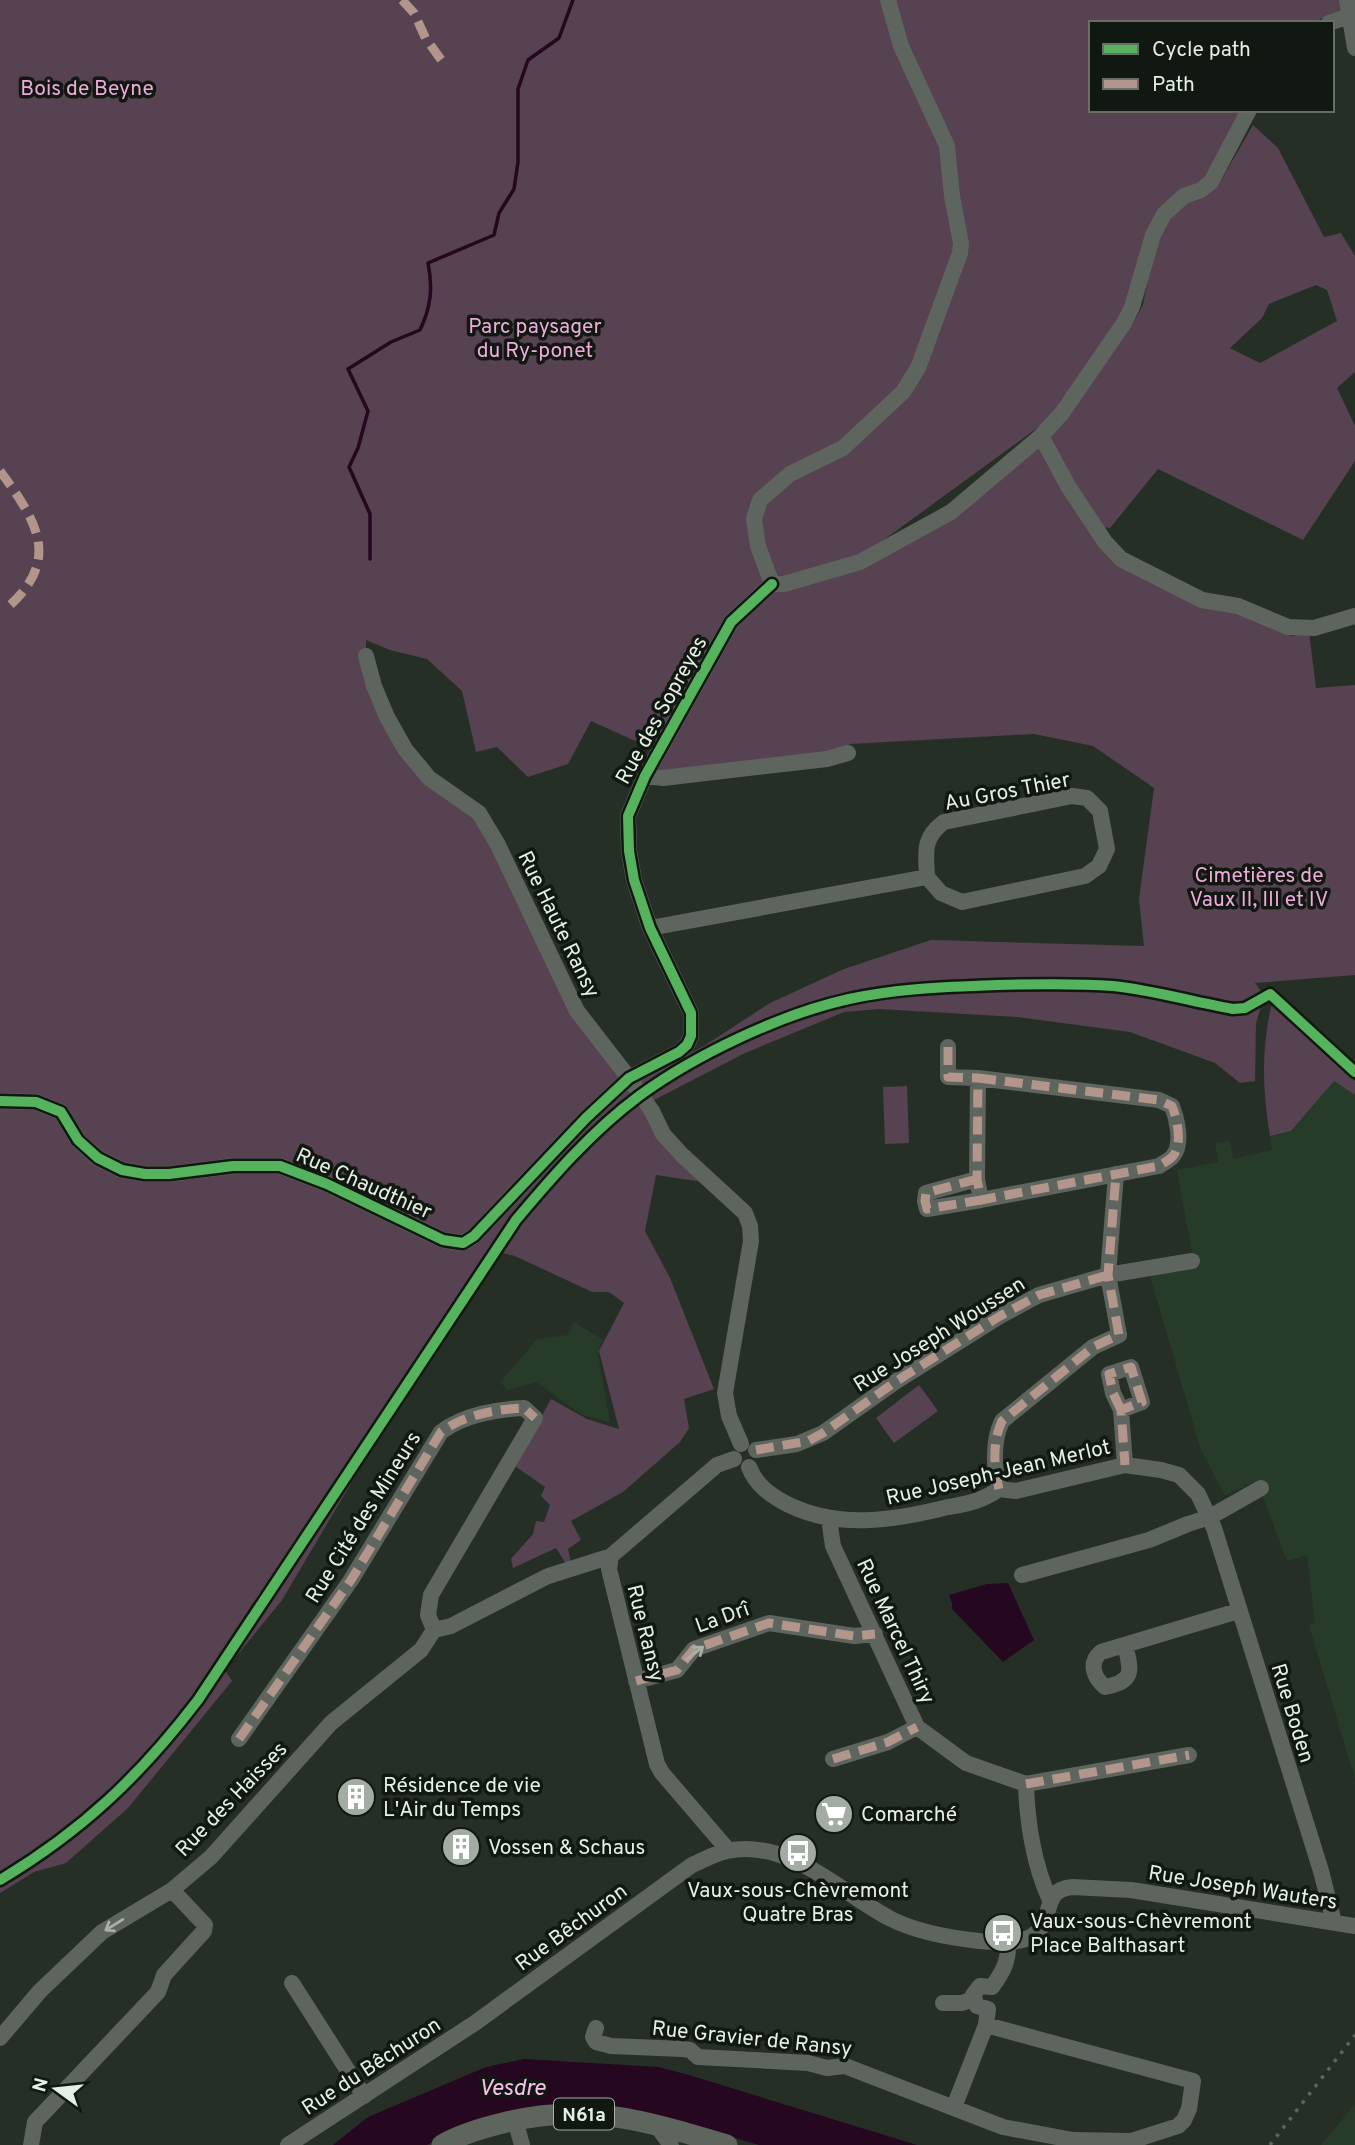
<svg xmlns="http://www.w3.org/2000/svg" width="1355" height="2145" viewBox="0 0 1355 2145" font-family="Overpass,sans-serif">
	<style>
		.built { fill: #273c28 }
		.green { fill: #564250; fill-rule: evenodd }
		.water { fill: #25071f }
		.lines { fill: none; stroke-linecap: round; stroke-linejoin: round }
		.stream { stroke: #25071f; stroke-width: 3.5 }
		.minor { stroke: #5e655e; stroke-width: 16 }
		.major { stroke: #5d655d; stroke-width: 21 }
		.rail { stroke: #5d645d; stroke-width: 3.5; stroke-dasharray: 3.5 7; stroke-linecap: butt }
		.quiet { stroke: #b2968c; stroke-width: 9; stroke-dasharray: 18 9; stroke-linecap: butt }
		.cycleway-casing { stroke: #111811; stroke-width: 15 }
		.cycleway { stroke: #56b35d; stroke-width: 10 }
		.oneway { stroke: #a8b1a8 }
		.labels { text-anchor: middle; stroke-width: 7; stroke-linejoin: round; paint-order: stroke }
		.shield { fill: #111811; stroke: #a5afa5; stroke-width: 2 }
		.shield-label { font-size: 19px; font-weight: bold; fill: #e5f0e5 }
		.park-label { font-size: 21px; fill: #efaadb; stroke: #111811 }
		.street-label { font-size: 21px; fill: #e5f0e5; stroke: #111811 }
		.poi-label { font-size: 21px; fill: #e5f0e5; stroke: #111811; text-anchor: start }
		.water-label { font-size: 23px; font-style: italic; fill: #f9c1e9; stroke: #111811 }
	</style>
	<rect width="100%" height="100%" fill="#262f26"/>
	<path class="built" d="M1334,1080L1355,1095V1779L1309,1625L1315,1623L1307,1555L1287,1561L1257,1481L1225,1495L1201,1450L1150,1276L1194,1264L1177,1170L1218,1162L1215,1143L1230,1141L1233,1159L1272,1150L1270,1136L1291,1131Z
		M574,1322L602,1339L598,1354L610,1422L582,1415L536,1382L507,1390L500,1382L537,1339L568,1335Z
		M1355,2104V2145H1321Z"/>
	<path class="green" d="M0,0H1355V7L1310,23H1091V110H1244L1205,177L1195,186L1177,192L1157,210L1147,230L1123,318L1051,418L874,547L952,515L1033,448H1041L1119,566L1292,636L1309,632L1316,688L1355,685V975L1255,983L1264,995L1256,1024L1255,1081L1240,1083L1215,1063L1130,1032L1017,1017L879,1009L844,1012L745,1053L654,1100L635,1081L704,1046L770,1003L844,969L931,940L1144,946L1139,899L1154,788L1093,746L1034,734L850,744L838,751L653,772L731,616L653,749L591,721L568,764L528,777L497,747L476,752L462,691L427,659L390,650L366,640V656L405,748L479,813L577,1011L703,1182L656,1175L645,1231L670,1278L714,1389L684,1399L689,1428L680,1442L623,1492L571,1521L581,1540L568,1549L571,1563L567,1565L556,1548L513,1568L511,1559L533,1534L536,1521L544,1522L550,1505L541,1496L545,1487L515,1466L551,1399L587,1419L619,1429L599,1351L624,1303L609,1292H592L515,1256L489,1250L282,1600L225,1670L232,1681L128,1808L66,1863L34,1872L0,1893Z
		M1253,125L1278,148L1324,237L1341,233L1355,256V372L1337,388L1355,426V461L1303,540L1158,469L1110,528L1104,527L1064,472L1048,437L1136,318L1143,305L1153,252L1165,224L1182,204L1220,182ZM1316,285L1327,290L1337,321L1260,363L1230,348L1262,318L1269,304Z
		M1273,998L1355,1081V1095L1334,1081L1291,1131L1270,1136C1262,1086 1261,1048 1273,998Z
		M907,1086L909,1143L885,1144L883,1087Z
		M919,1385L938,1411L894,1443L876,1418Z"/>
	<path class="water" d="M1008,1583L1034,1640L1003,1662L952,1609V1603L949,1595L987,1584Z
		M524,2059L658,2067L689,2075L917,2145H759L656,2115L451,2132L427,2145H333L368,2117L486,2067Z"/>
	<g class="lines">
		<path class="stream" d="M370,559V514L349,467L358,448L368,411L348,369L391,342L420,330C431,307 433,288 428,263L494,235L499,213L514,189L518,162V89L528,60L559,38L573,0"/>
		<path class="minor" d="M1347,0L1355,48
			M1329,23L1355,14
			M1041,436L1068,486L1105,542L1121,559L1202,600L1238,606L1288,627L1314,628L1355,616
			M772,584H784L860,562L951,512L1041,436L1062,413L1124,323L1132,307L1153,235L1164,214L1184,196L1201,190L1211,182L1249,110
			M772,584L758,546L754,519L760,500L790,474L843,448L903,392L918,368L960,253L961,243L952,196L947,146L901,46L888,0
			M366,656L374,686L387,717L405,749L429,778L479,813L497,843L577,1011L629,1078L652,1111L663,1134L682,1155L745,1213L750,1226L751,1241L725,1393L729,1416L741,1444
			M645,776L663,778L827,759L848,753
			M650,928L927,877L941,893L962,902L1085,876L1099,866L1107,849L1100,811L1087,798L1072,796L944,822C922,838 926,853 927,877
			M948,1047V1077L978,1078
			M978,1078L1159,1100L1172,1106C1177,1119 1183,1144 1173,1156C1170,1160 1163,1163 1159,1166L981,1200L977,1179Z
			M0,1101L36,1102L61,1112L78,1140L98,1158L122,1170L145,1174H169L233,1166H280L327,1184L443,1240L463,1243L474,1236L586,1118L629,1078L679,1052L687,1045L691,1036V1013L650,928L634,880L629,851L628,816L645,776L731,622L772,584
			M977,1179L926,1193L925,1201L927,1209L981,1200
			M1121,1410L1113,1393L1109,1374L1131,1367L1142,1402L1121,1410L1125,1465
			M756,1450L797,1444L823,1433L895,1382L1000,1316L1039,1295L1108,1275L1192,1261
			M749,1467C756,1485 770,1495 787,1504C837,1529 891,1521 944,1508C965,1504 981,1502 999,1489L1016,1491L1125,1465L1161,1470L1179,1475L1198,1494L1214,1528L1321,1871L1334,1922
			M999,1489C994,1467 992,1442 1002,1421L1093,1347L1119,1335L1108,1275L1116,1174
			M829,1519L833,1546L917,1727L966,1763L1026,1784C1027,1822 1034,1866 1050,1900
			M1022,1575L1149,1540L1188,1524L1210,1517L1261,1488
			M1125,1645C1132,1672 1134,1681 1105,1687C1094,1678 1088,1663 1101,1652L1238,1611
			M636,1681L677,1670L694,1649L769,1623L854,1636L875,1634
			M239,1739L351,1580L441,1432C463,1415 497,1409 524,1408L535,1418L431,1595L428,1615L434,1630
			M833,1759L888,1742L917,1727
			M1026,1784L1189,1755
			M728,1850L662,1773L657,1764L609,1569L611,1556L717,1465L734,1459
			M292,1983L364,2096
			M992,1987C1003,1972 1009,1961 1008,1942
			M943,2003H962L973,1999
			M988,2009L977,2006L973,1995L980,1986L992,1987
			M596,2028L593,2037L596,2042L611,2046L683,2049L690,2050L698,2057L808,2063L827,2068L845,2066L1003,2127L1073,2140L1131,2141L1178,2126L1184,2120L1189,2109L1193,2081L986,2025
			M0,2038L40,1991L102,1932L172,1890L211,1857L331,1723L421,1650L434,1630L451,1626L548,1576L611,1556
			M954,2107L986,2025L988,2009
			M515,2120L522,2145
			M656,2125L671,2145
			M31,2145L35,2122L158,1992L164,1975L204,1931L205,1925L172,1890
			M288,2145L475,2023L692,1865C704,1860 715,1853 727,1851C789,1838 841,1893 891,1919C917,1932 951,1938 979,1941C996,1942 1017,1945 1032,1936C1056,1923 1039,1890 1072,1887L1131,1890L1355,1926"/>
		<path class="major" d="M442,2145C461,2134 482,2128 503,2123C587,2102 646,2121 727,2145"/>
		<path class="rail" d="M1270,2145L1355,2035"/>
		<path class="quiet" d="M402,0L414,13L426,39L445,65
			M0,471C36,520 62,559 8,607
			M948,1047V1077L978,1078
			M978,1078L1159,1100L1172,1106C1177,1119 1183,1144 1173,1156C1170,1160 1163,1163 1159,1166L981,1200L977,1179Z
			M977,1179L926,1193L925,1201L927,1209L981,1200
			M1121,1410L1113,1393L1109,1374L1131,1367L1142,1402L1121,1410L1125,1465
			M756,1450L808,1441L823,1433L895,1382L1000,1316L1039,1295L1108,1275
			M999,1489C994,1467 992,1442 1002,1421L1093,1347L1119,1335L1108,1275L1116,1174
			M636,1681L677,1670L694,1649L769,1623L854,1636L875,1634
			M239,1739L351,1580L441,1432C463,1415 497,1409 524,1408L535,1418
			M833,1759L888,1742L917,1727
			M1026,1784L1189,1755"/>
		<defs>
			<path id="cycleway" d="M0,1101L36,1102L61,1112L78,1140L98,1158L122,1170L145,1174H169L233,1166H280L327,1184L443,1240L463,1243L474,1236L586,1118L629,1078L679,1052L687,1045L691,1036V1013L650,928L634,880L629,851L628,816L645,776L731,622L772,584
				M0,1880C82,1831 140,1776 198,1700L516,1220C553,1176 592,1131 639,1096C695,1055 781,1014 849,999C898,988 947,987 997,985C1035,984 1074,983 1113,986C1153,990 1193,1002 1233,1009L1245,1008L1270,994L1355,1072"/>
		</defs>
		<use href="#cycleway" class="cycleway-casing"/>
		<use href="#cycleway" class="cycleway"/>
	</g>
	<defs><path id="oneway-shaft" d="M-6 0H5M1.5-3L5.5 0L1.5 3" fill="none" stroke-width="1.6" stroke-linecap="round" stroke-linejoin="round" transform="scale(1.75)"/></defs>
	<g class="oneway">
		<use href="#oneway-shaft" transform="translate(695 1653) rotate(-37)"/>
		<use href="#oneway-shaft" transform="translate(114 1925) rotate(148)"/>
	</g>
	<defs>
		<symbol id="building-disc" viewBox="-11 -11 22 22"><circle r="9.5" fill="#a2aca2" stroke="#111811"/><path d="M-4-6H4V6H1V3H-1V6H-4ZM-2.5-4.3h1.7v1.8h-1.7ZM.8-4.3h1.7v1.8H.8ZM-2.5-1h1.7V.8h-1.7ZM.8-1h1.7V.8H.8Z" fill="#fff"/></symbol>
		<symbol id="supermarket-disc" viewBox="-11 -11 22 22"><circle r="9.5" fill="#a2aca2" stroke="#111811"/><path d="M-6-5.5h2.5l.6 2H6L4.5 2H-2.5L-4.4-4H-6ZM-1.5 3.2a1.3 1.3 0 1 0 .1 0ZM3 3.2a1.3 1.3 0 1 0 .1 0Z" fill="#fff"/></symbol>
		<symbol id="bus-disc" viewBox="-11 -11 22 22"><circle r="9.5" fill="#a2aca2" stroke="#111811"/><path d="M-5-6H5V4H4V6H2V4H-2V6H-4V4H-5ZM-3.5-4V0h7V-4ZM-3.5 1.2v1.5H-2V1.2ZM2 1.2v1.5H3.5V1.2Z" fill="#fff"/></symbol>
	</defs>
	<g fill-rule="evenodd">
		<use href="#building-disc" x="334" y="1775" width="44" height="44"/>
		<use href="#supermarket-disc" x="812" y="1792" width="44" height="44"/>
		<use href="#building-disc" x="439" y="1825" width="44" height="44"/>
		<use href="#bus-disc" x="776" y="1831" width="44" height="44"/>
		<use href="#bus-disc" x="981" y="1911" width="44" height="44"/>
	</g>
	<g class="labels">
		<rect class="shield" x="554" y="2098.5" width="60" height="31" rx="5"/>
		<g class="shield-label">
			<text x="584" y="2121">N61a</text>
		</g>
		<g class="park-label">
			<text x="87" y="95">Bois de Beyne</text>
			<text x="535" y="333">Parc paysager<tspan x="535" dy="24">du Ry-ponet</tspan></text>
			<text x="1259" y="882">Cimetières de<tspan x="1259" dy="24">Vaux II, III et IV</tspan></text>
		</g>
		<g class="street-label">
			<text transform="translate(661 710) rotate(-61)" y="7">Rue des Sopreyes</text>
			<text transform="translate(1007 791) rotate(-11)" y="7">Au Gros Thier</text>
			<text transform="translate(559 924) rotate(64)" y="7">Rue Haute Ransy</text>
			<text transform="translate(364 1183) rotate(24)" y="7">Rue Chaudthier</text>
			<text transform="translate(939 1334) rotate(-32)" y="7">Rue Joseph Woussen</text>
			<text transform="translate(998 1472) rotate(-13)" y="7">Rue Joseph-Jean Merlot</text>
			<text transform="translate(363 1517) rotate(-58)" y="7">Rue Cité des Mineurs</text>
			<text transform="translate(722 1617) rotate(-20)" y="7">La Drî</text>
			<text transform="translate(896 1631) rotate(65)" y="7">Rue Marcel Thiry</text>
			<text transform="translate(646 1633) rotate(76)" y="7">Rue Ransy</text>
			<text transform="translate(1293 1713) rotate(73)" y="7">Rue Boden</text>
			<text transform="translate(231 1799) rotate(-46)" y="7">Rue des Haisses</text>
			<text transform="translate(1243 1887) rotate(9)" y="7">Rue Joseph Wauters</text>
			<text transform="translate(571 1927) rotate(-36)" y="7">Rue Bêchuron</text>
			<text transform="translate(752 2038) rotate(6)" y="7">Rue Gravier de Ransy</text>
			<text transform="translate(371 2066) rotate(-33)" y="7">Rue du Bêchuron</text>
		</g>
		<g class="poi-label">
			<text x="383" y="1792">Résidence de vie<tspan x="383" dy="24">L'Air du Temps</tspan></text>
			<text x="861" y="1821">Comarché</text>
			<text x="488" y="1854">Vossen &amp; Schaus</text>
			<text x="798" y="1897" text-anchor="middle">Vaux-sous-Chèvremont<tspan x="798" dy="24">Quatre Bras</tspan></text>
			<text x="1030" y="1928">Vaux-sous-Chèvremont<tspan x="1030" dy="24">Place Balthasart</tspan></text>
		</g>
		<g class="water-label">
			<text x="512" y="2095">Vesdre</text>
		</g>
	</g>
	<rect x="1089" y="21" width="245" height="91" fill="#111811" stroke="#666e66" stroke-width="2"/>
	<rect x="1103" y="44" width="35" height="10" fill="#56b35d" stroke="#666e66" stroke-width="2"/>
	<text x="1152" y="56" font-size="21" fill="#e5f0e5">Cycle path</text>
	<rect x="1103" y="79" width="35" height="10" fill="#b2968c" stroke="#666e66" stroke-width="2"/>
	<text x="1152" y="91" font-size="21" fill="#e5f0e5">Path</text>
	<g transform="translate(56 2089) rotate(285)" stroke="#111811" stroke-width="5" paint-order="stroke">
	<path d="M0-5L12 26L0 18L-12 26Z" fill="#e5f0e5"/>
	<text y="-10" font-size="19" font-weight="bold" text-anchor="middle" fill="#e5f0e5">N</text>
	</g>
</svg>
